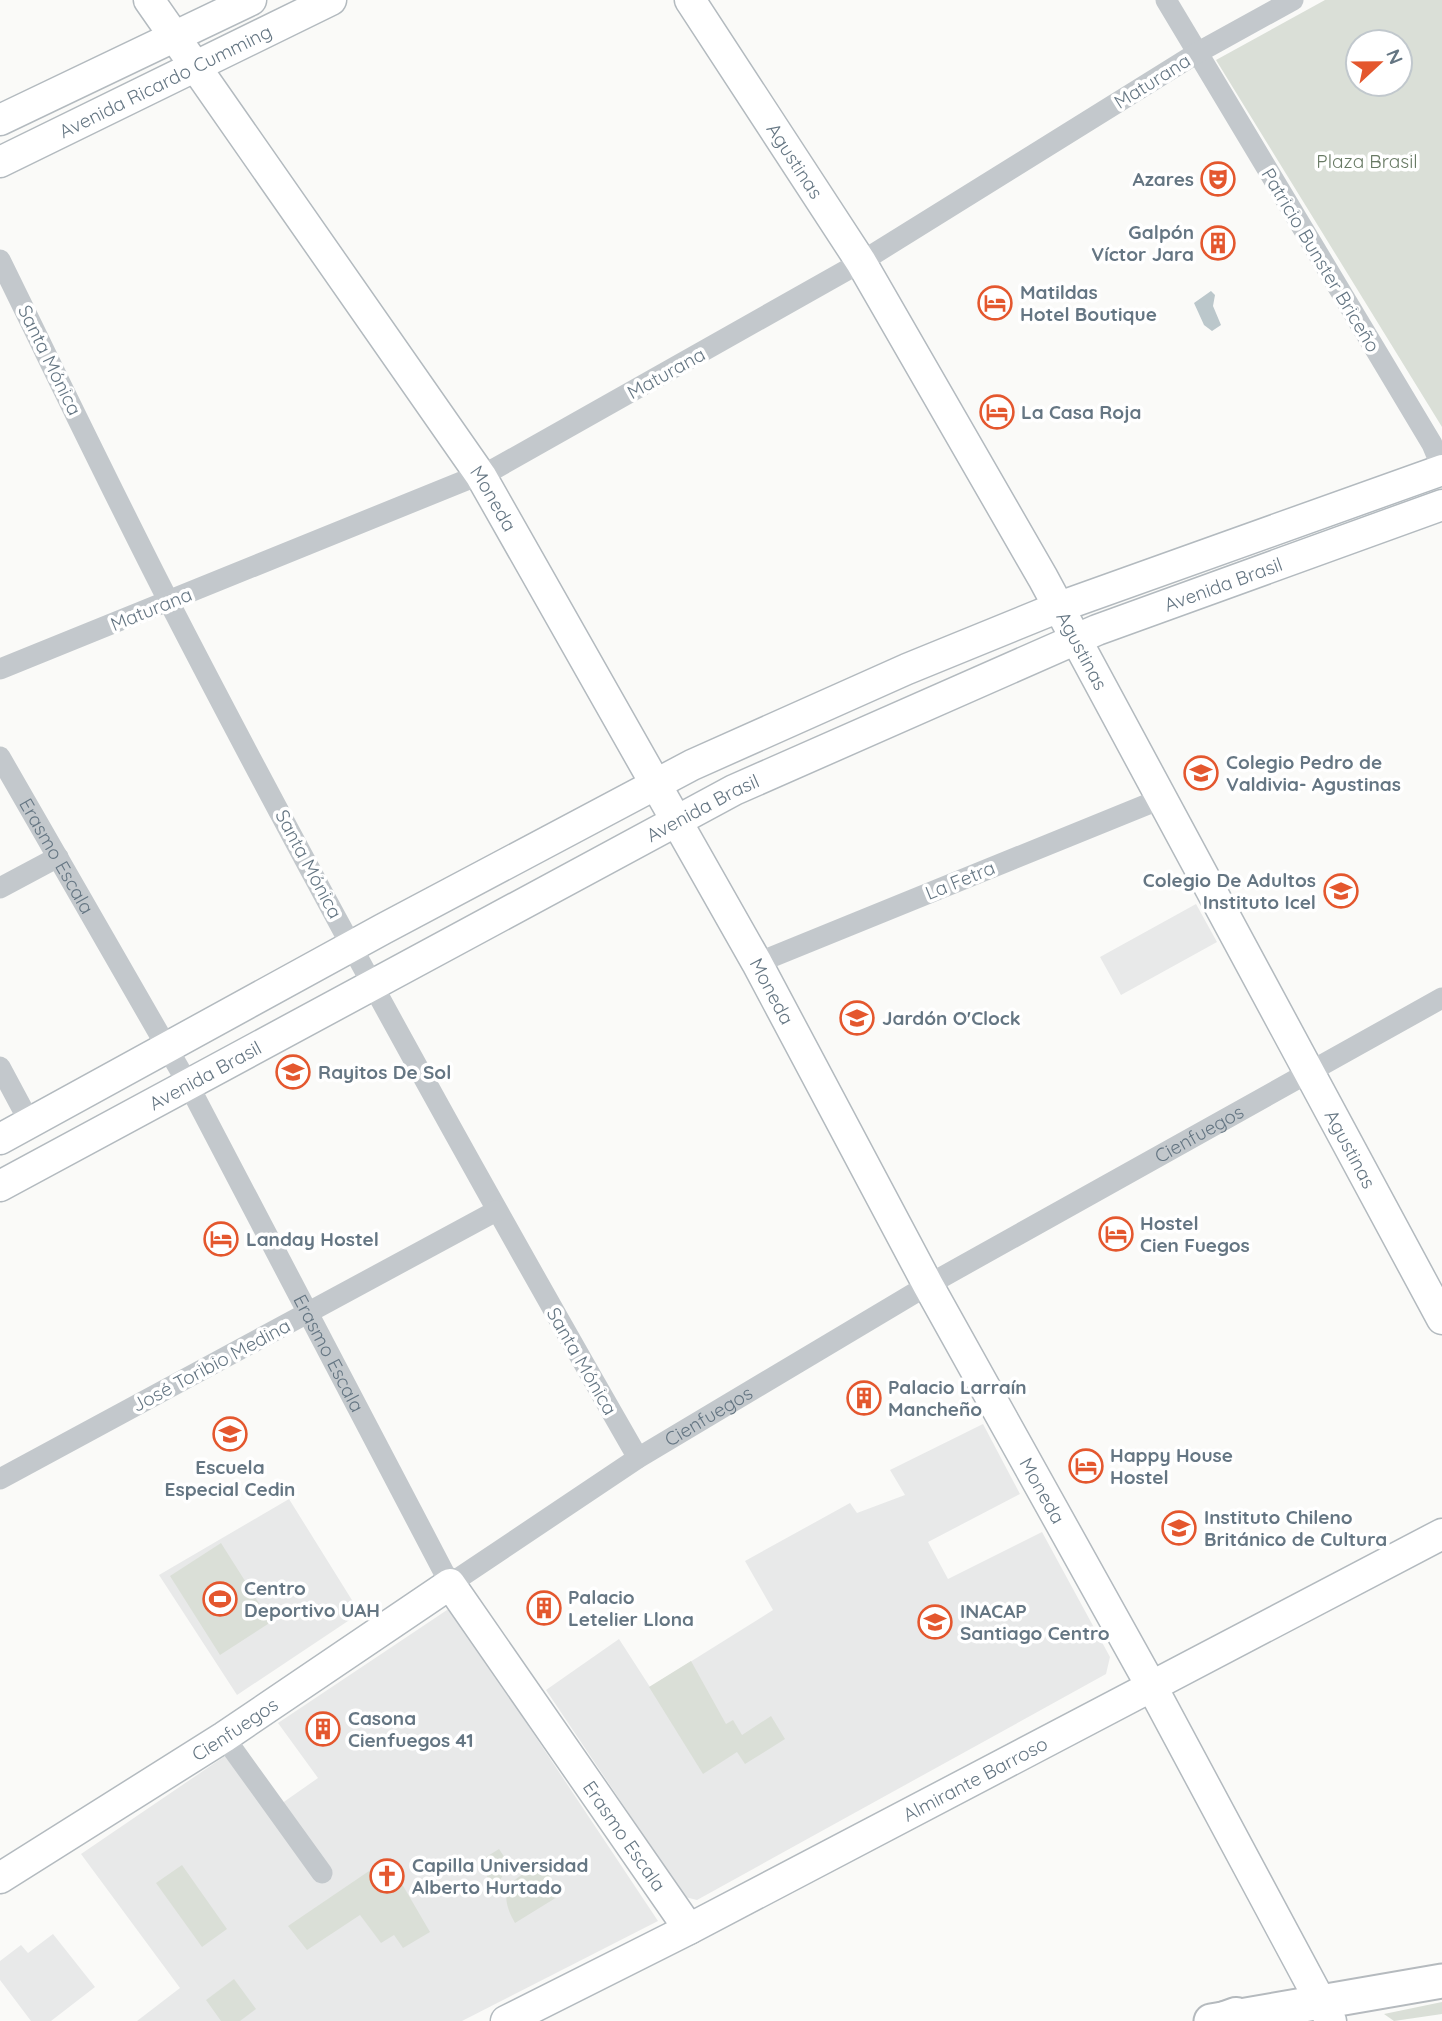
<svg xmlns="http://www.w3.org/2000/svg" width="1442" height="2021" viewBox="0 0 1442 2021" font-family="Quicksand,sans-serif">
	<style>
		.built { fill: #e8e9e9 }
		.green { fill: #dadfd7; fill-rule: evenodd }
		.water { fill: #bbc7cb }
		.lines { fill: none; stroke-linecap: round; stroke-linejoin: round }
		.secondary-casing { stroke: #b3babf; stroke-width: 33 }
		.primary-casing { stroke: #b5babe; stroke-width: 37 }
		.highway-casing { stroke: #b4b9bd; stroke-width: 42 }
		.street { stroke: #c3c8cc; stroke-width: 21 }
		.secondary { stroke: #fff; stroke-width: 30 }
		.primary { stroke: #fff; stroke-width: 33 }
		.highway { stroke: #fff; stroke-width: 38 }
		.labels { text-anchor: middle; stroke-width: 7; stroke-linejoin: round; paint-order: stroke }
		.street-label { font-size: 19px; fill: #657683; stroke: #fff }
		.park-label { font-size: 19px; fill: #687a64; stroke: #fff }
		.poi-label { font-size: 19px; font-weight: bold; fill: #657683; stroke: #fff; text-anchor: start }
	</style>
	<rect width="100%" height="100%" fill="#fafaf8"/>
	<path class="built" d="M1196,904L1217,942L1121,995L1100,957Z
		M983,1424L1020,1494L928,1542L948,1579L1042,1532L1110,1657L1106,1674L697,1900L685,1897L546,1690L619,1639L650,1687L773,1610L745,1561L850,1503L857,1513L905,1495L890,1470Z
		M289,1499L360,1613L237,1695L159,1575Z
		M450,1608L658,1921L462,2021H137L180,1988L81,1854L225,1756L268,1813L318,1778L278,1723Z
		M53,1934L95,1987L51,2021H31L0,1980V1961L21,1945L28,1953Z"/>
	<path class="green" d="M1325,0H1442V427L1216,60ZM1358,42H1400V84H1358Z
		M221,1543L271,1622L220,1655L170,1576Z
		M691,1661L726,1724L733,1720L742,1735L771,1716L785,1739L745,1764L737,1752L703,1774L649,1687Z
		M499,1849L511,1867L503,1874L496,1891L478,1862Z
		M541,1863L562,1894L515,1923C495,1888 512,1880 541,1863Z
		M182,1865L227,1929L202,1947L156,1883Z
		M372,1869L389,1892L402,1884L430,1932L403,1948L394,1935L381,1943L360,1915L307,1950L288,1926Z
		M234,1979L256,2009L240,2021H221L206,2000Z
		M1442,2002V2014L1394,2021L1384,2014Z"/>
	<path class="water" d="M1211,291L1215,295L1213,306L1221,325L1212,331L1204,325L1194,303Z"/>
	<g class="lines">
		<defs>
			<g id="secondary">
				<path id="s2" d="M149,0L481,476L757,963L928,1285L1159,1700L1331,2021"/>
				<path id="s3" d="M690,0L861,262L1043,578L1442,1319"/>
				<path d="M0,120L251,0"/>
				<path id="s4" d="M0,162L331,0"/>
				<path d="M0,1139L383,929L692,765L907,669L1059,607L1442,470"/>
				<path id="s5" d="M0,1186L734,790L1097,630L1442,505"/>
				<path id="s6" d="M0,1878L224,1737L450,1584L689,1929"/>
				<path id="s7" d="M506,2021L689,1929L1442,1534"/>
			</g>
			<path id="primary" d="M1211,2021L1442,1981"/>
			<path id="highway" d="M1225,2021L1236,2017"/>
		</defs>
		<use href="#secondary" class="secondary-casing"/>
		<use href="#primary" class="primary-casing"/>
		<use href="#highway" class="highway-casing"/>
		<g class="street">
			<path d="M1166,0L1432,444L1442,468"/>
			<path d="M0,260C56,374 111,489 169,602C318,891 476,1176 638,1458"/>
			<path d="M0,669L496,468L861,262L1197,53L1293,0"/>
			<path id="s1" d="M0,757L188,1084L450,1584L638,1458L928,1285L1442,998"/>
			<path d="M0,888L58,857"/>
			<path d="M757,963L1163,798"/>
			<path d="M0,1067L30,1123"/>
			<path d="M0,1479L496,1211"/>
			<path d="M224,1737L322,1873"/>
		</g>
		<use href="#secondary" class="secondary"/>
		<use href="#primary" class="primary"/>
		<use href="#highway" class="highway"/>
	</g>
	<defs>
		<symbol id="theatre-ring" viewBox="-11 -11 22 22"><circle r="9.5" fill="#fff" stroke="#e4572e" stroke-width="1.5"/><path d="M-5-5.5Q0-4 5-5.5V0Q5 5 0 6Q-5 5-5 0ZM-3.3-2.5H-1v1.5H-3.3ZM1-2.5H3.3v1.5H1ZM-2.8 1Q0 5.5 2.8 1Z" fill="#e4572e"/></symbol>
		<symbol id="building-ring" viewBox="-11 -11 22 22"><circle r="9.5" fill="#fff" stroke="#e4572e" stroke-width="1.5"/><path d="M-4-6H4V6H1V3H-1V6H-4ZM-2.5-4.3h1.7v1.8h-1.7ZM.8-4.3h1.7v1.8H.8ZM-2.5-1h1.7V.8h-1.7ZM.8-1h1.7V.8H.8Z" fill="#e4572e"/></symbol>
		<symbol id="hotel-ring" viewBox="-11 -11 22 22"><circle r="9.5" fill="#fff" stroke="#e4572e" stroke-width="1.5"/><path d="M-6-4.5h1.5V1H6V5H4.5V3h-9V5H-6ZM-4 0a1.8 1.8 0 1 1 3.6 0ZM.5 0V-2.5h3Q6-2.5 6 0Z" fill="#e4572e"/></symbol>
		<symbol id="school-ring" viewBox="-11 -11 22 22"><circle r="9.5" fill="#fff" stroke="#e4572e" stroke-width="1.5"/><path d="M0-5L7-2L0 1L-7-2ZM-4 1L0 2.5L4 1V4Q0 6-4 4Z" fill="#e4572e"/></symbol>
		<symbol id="university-ring" viewBox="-11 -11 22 22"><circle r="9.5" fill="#fff" stroke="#e4572e" stroke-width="1.5"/><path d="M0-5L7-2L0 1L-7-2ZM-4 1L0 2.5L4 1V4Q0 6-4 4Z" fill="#e4572e"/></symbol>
		<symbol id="stadium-ring" viewBox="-11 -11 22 22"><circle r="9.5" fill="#fff" stroke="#e4572e" stroke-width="1.5"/><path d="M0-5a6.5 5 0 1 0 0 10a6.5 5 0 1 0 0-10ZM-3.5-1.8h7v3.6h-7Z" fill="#e4572e"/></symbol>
		<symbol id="church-ring" viewBox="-11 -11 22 22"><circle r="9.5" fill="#fff" stroke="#e4572e" stroke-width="1.5"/><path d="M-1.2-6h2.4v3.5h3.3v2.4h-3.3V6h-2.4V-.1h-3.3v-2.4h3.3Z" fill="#e4572e"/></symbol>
	</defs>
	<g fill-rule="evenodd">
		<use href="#theatre-ring" x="1199" y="160" width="38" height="38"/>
		<use href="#building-ring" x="1199" y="224" width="38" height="38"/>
		<use href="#hotel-ring" x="976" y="284" width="38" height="38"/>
		<use href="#hotel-ring" x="978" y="393" width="38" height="38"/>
		<use href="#school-ring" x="1182" y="754" width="38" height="38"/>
		<use href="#school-ring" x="1322" y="872" width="38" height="38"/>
		<use href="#school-ring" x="838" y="999" width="38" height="38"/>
		<use href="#school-ring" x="274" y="1053" width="38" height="38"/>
		<use href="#hotel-ring" x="1097" y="1215" width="38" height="38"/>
		<use href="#hotel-ring" x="202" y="1220" width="38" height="38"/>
		<use href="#building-ring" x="845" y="1379" width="38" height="38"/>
		<use href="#school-ring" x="211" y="1415" width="38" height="38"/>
		<use href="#hotel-ring" x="1067" y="1447" width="38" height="38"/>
		<use href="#university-ring" x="1160" y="1509" width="38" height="38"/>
		<use href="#stadium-ring" x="201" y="1580" width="38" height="38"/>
		<use href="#building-ring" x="525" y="1589" width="38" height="38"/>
		<use href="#university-ring" x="916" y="1603" width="38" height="38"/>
		<use href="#building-ring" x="304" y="1710" width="38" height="38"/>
		<use href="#church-ring" x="368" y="1857" width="38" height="38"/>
	</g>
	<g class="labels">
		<g class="street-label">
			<text dy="7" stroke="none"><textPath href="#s4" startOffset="184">Avenida Ricardo Cumming</textPath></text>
			<text transform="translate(1152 81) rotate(-32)" y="7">Maturana</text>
			<text dy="7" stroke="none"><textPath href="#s3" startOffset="192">Agustinas</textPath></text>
			<text transform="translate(1321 260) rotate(59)" y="7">Patricio Bunster Briceño</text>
			<text transform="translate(50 360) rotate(64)" y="7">Santa Mónica</text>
			<text transform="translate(666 373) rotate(-29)" y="7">Maturana</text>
			<text dy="7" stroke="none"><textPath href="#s2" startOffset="606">Moneda</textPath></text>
			<text dy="7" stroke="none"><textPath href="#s5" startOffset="1365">Avenida Brasil</textPath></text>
			<text transform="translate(151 609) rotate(-22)" y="7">Maturana</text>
			<text dy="7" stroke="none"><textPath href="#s3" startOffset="760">Agustinas</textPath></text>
			<text dy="7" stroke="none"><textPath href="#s5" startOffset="798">Avenida Brasil</textPath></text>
			<text dy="7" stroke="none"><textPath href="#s1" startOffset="114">Erasmo Escala</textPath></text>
			<text transform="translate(309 864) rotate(62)" y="7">Santa Mónica</text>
			<text transform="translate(960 880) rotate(-22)" y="7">La Fetra</text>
			<text dy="7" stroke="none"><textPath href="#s2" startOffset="1172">Moneda</textPath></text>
			<text dy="7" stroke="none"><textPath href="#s5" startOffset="233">Avenida Brasil</textPath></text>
			<text dy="7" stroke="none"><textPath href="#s1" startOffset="1816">Cienfuegos</textPath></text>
			<text dy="7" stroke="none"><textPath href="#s3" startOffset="1326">Agustinas</textPath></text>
			<text dy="7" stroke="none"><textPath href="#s1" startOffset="681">Erasmo Escala</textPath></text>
			<text transform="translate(582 1361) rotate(60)" y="7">Santa Mónica</text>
			<text transform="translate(211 1365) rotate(-28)" y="7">José Toribio Medina</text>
			<text dy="7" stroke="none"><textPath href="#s1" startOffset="1250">Cienfuegos</textPath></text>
			<text dy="7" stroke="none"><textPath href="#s2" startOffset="1740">Moneda</textPath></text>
			<text dy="7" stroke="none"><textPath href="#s6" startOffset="278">Cienfuegos</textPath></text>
			<text dy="7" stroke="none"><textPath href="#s7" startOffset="528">Almirante Barroso</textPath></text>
			<text dy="7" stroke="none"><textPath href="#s6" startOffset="844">Erasmo Escala</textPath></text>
		</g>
		<g class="park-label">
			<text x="1367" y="168">Plaza Brasil</text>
		</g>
		<g class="poi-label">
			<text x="1194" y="186" text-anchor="end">Azares</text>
			<text x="1194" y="239" text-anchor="end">Galpón<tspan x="1194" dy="22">Víctor Jara</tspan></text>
			<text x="1020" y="299">Matildas<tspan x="1020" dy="22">Hotel Boutique</tspan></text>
			<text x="1021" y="419">La Casa Roja</text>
			<text x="1226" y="769">Colegio Pedro de<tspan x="1226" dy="22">Valdivia- Agustinas</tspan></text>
			<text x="1316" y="887" text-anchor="end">Colegio De Adultos<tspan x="1316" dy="22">Instituto Icel</tspan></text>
			<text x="882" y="1025">Jardón O'Clock</text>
			<text x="318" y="1079">Rayitos De Sol</text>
			<text x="1140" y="1230">Hostel<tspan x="1140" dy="22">Cien Fuegos</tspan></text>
			<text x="246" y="1246">Landay Hostel</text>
			<text x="888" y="1394">Palacio Larraín<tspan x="888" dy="22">Mancheño</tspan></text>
			<text x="1110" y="1462">Happy House<tspan x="1110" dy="22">Hostel</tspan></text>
			<text x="230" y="1474" text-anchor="middle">Escuela<tspan x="230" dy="22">Especial Cedin</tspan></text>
			<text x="1204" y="1524">Instituto Chileno<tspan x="1204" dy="22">Británico de Cultura</tspan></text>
			<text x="244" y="1595">Centro<tspan x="244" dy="22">Deportivo UAH</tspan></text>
			<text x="568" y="1604">Palacio<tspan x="568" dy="22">Letelier Llona</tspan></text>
			<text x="960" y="1618">INACAP<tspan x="960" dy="22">Santiago Centro</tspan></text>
			<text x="348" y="1725">Casona<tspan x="348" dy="22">Cienfuegos 41</tspan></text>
			<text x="412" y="1872">Capilla Universidad<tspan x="412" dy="22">Alberto Hurtado</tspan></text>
		</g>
	</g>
	<g transform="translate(1379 63) rotate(68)"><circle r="33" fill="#ffffff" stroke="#c1c8cd" stroke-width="2"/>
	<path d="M0-5L12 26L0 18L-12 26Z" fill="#e4572e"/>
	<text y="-10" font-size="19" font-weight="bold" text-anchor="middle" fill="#657683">N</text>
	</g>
</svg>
